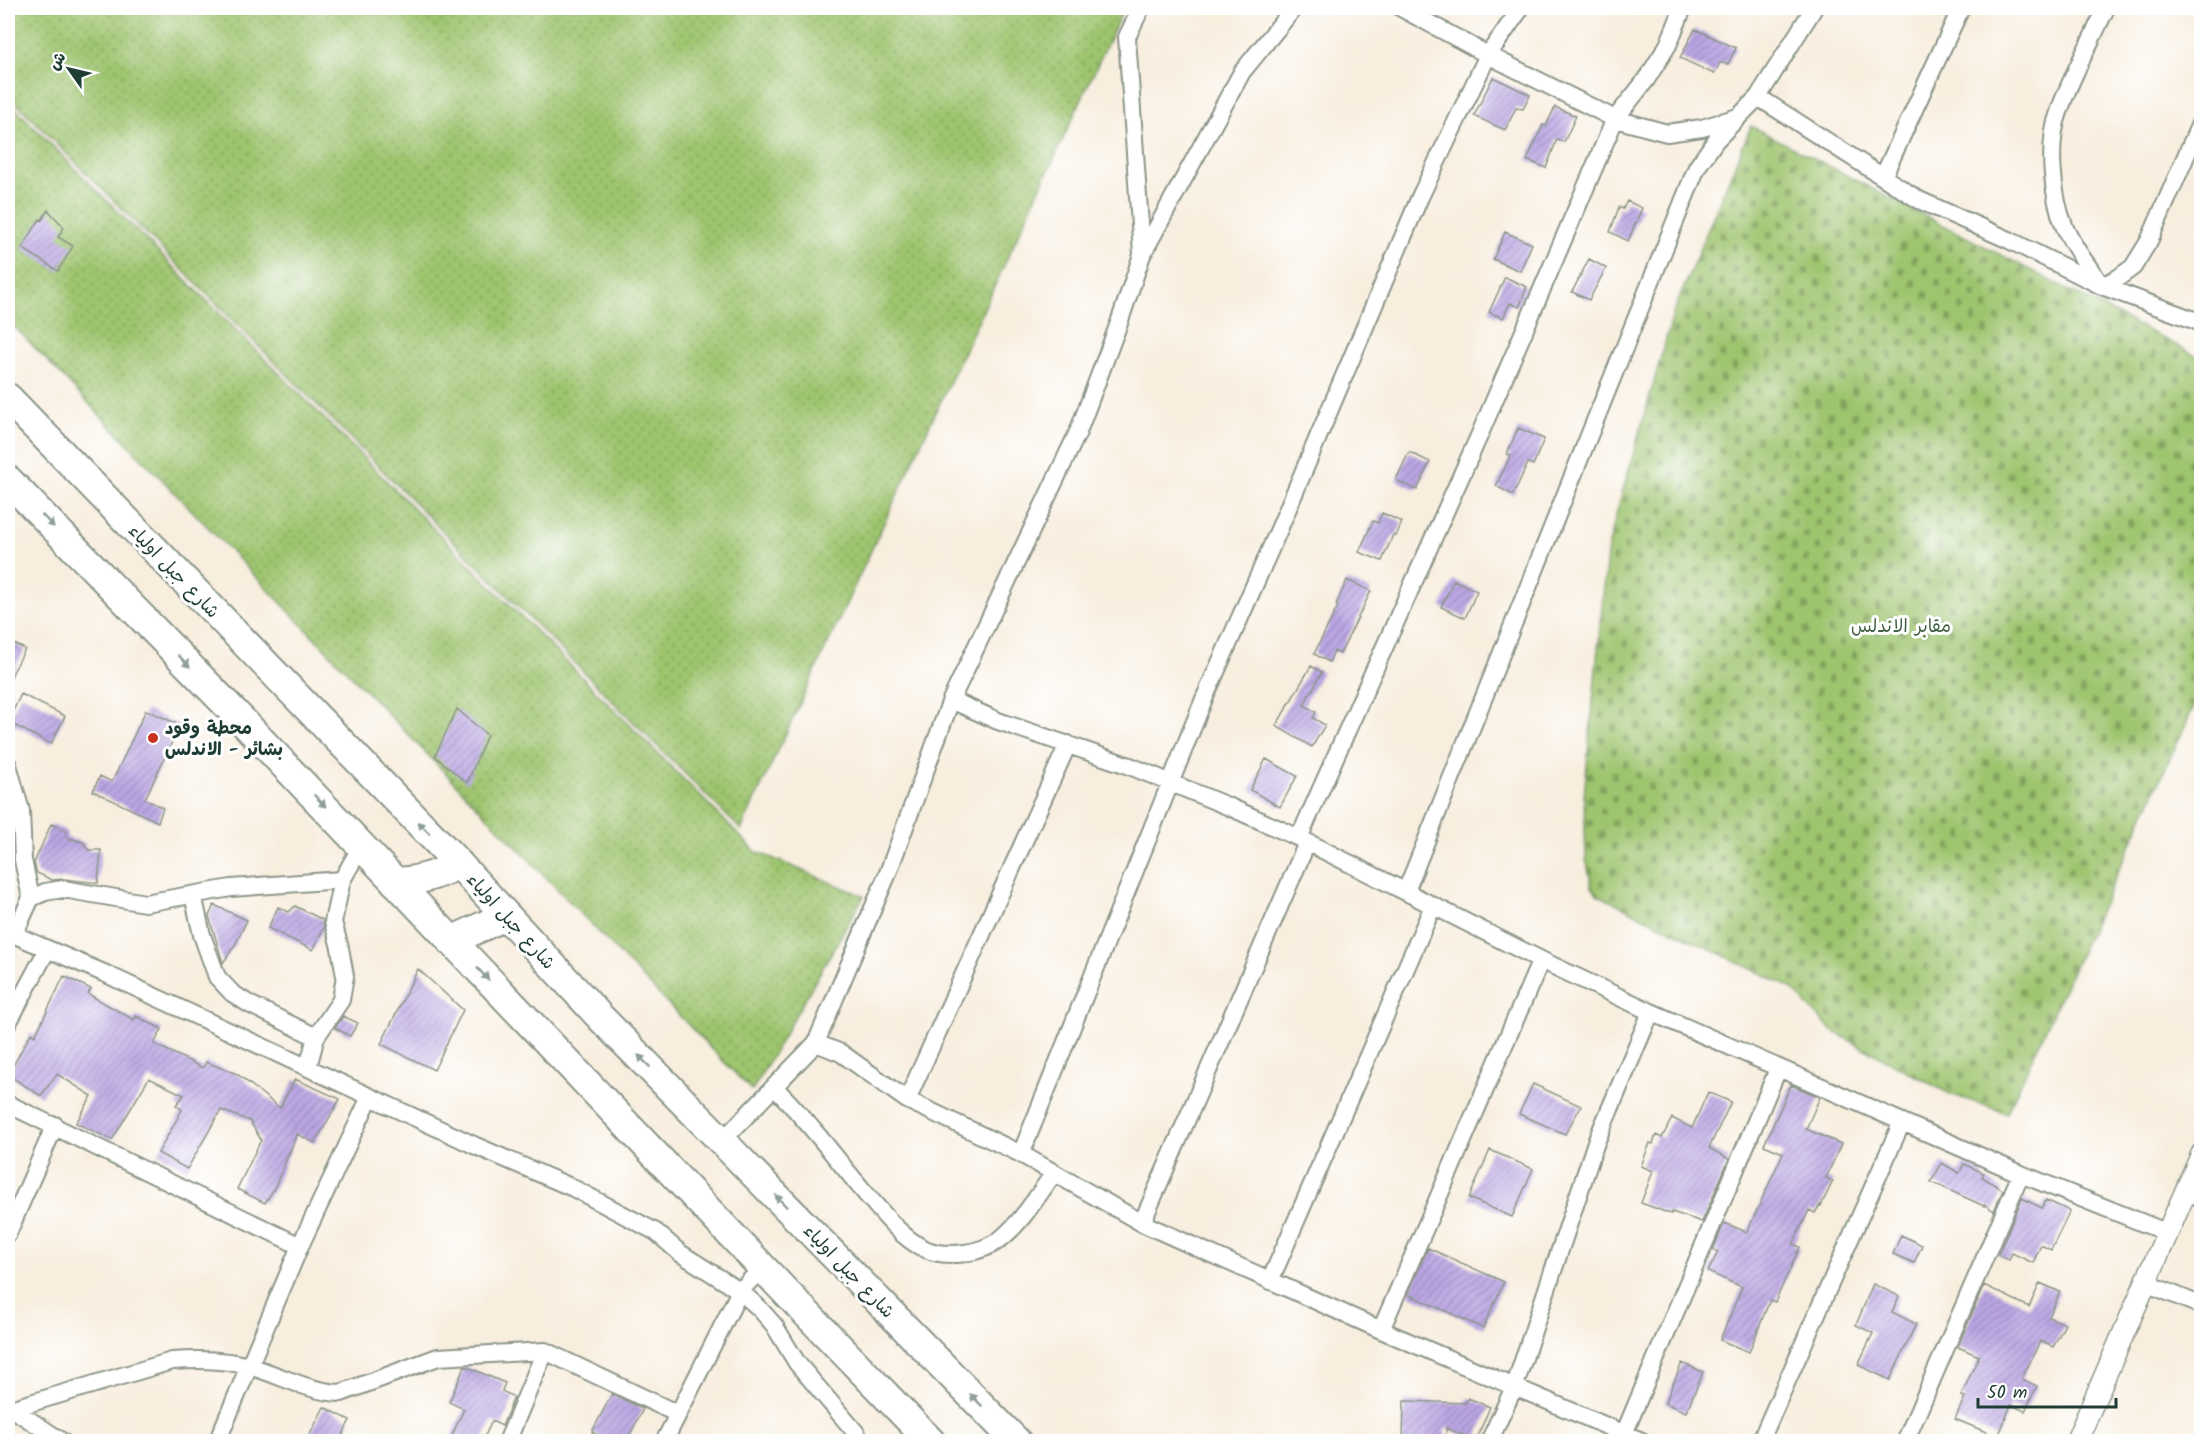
<svg xmlns="http://www.w3.org/2000/svg" width="2209" height="1449" viewBox="0 0 2209 1449" font-family="Kalam,'Playpen Sans Arabic',sans-serif">
	<style>
		.green { fill: url(#green-dots); stroke: #5e8051; stroke-width: 1.5 }
		.cemetery { fill: url(#cemetery-stones); stroke: #5e8051; stroke-width: 1.5 }
		.building { fill: url(#building-hatch) }
		.lines { fill: none; stroke-linecap: round; stroke-linejoin: round }
		.minor-casing { stroke: #8c9689; stroke-width: 20 }
		.tertiary-casing { stroke: #8c9689; stroke-width: 24 }
		.trunk-casing { stroke: #8c9689; stroke-width: 32 }
		.minor { stroke: #fff; stroke-width: 16 }
		.tertiary { stroke: #fff; stroke-width: 21 }
		.trunk { stroke: #fff; stroke-width: 28 }
		.oneway { fill: #8f9e9a }
		.poi-dot { fill: #c8321e; stroke: #fff; stroke-width: 2 }
		.labels { text-anchor: middle; stroke-width: 6; stroke-linejoin: round; paint-order: stroke }
		.street-label { font-size: 18px; fill: #1f3d34; stroke: #fff }
		.park-label { font-size: 18px; fill: #3f5f42; stroke: #fff }
		.poi-label { font-size: 18px; font-weight: bold; fill: #1f3d34; stroke: #fff; text-anchor: start }
	</style>
	<defs>
		<pattern id="green-dots" width="8" height="8" patternUnits="userSpaceOnUse" patternTransform="scale(1.5)"><rect width="8" height="8" fill="#9ec46e"/><path d="M2 2h.1M6 6h.1" fill="none" stroke="#80a05b" stroke-width="1.8" stroke-linecap="round"/></pattern>
		<pattern id="cemetery-stones" width="16" height="16" patternUnits="userSpaceOnUse" patternTransform="scale(1.5)"><rect width="16" height="16" fill="#9ec46e"/><path d="M2 7V4a2 2 0 0 1 4 0v3zM10 15v-3a2 2 0 0 1 4 0v3z" fill="#80a05b"/></pattern>
		<pattern id="building-hatch" width="6" height="6" patternUnits="userSpaceOnUse" patternTransform="scale(1.5)"><rect width="6" height="6" fill="#bba6e4"/><path d="M-1 1l2-2M0 6l6-6M5 7l2-2" fill="none" stroke="#9788ba"/></pattern>
	</defs>
	<rect width="100%" height="100%" fill="#fff"/>
	<filter id="ink" filterUnits="userSpaceOnUse"><feTurbulence type="fractalNoise" baseFrequency=".0167" numOctaves="2"/><feDisplacementMap in="SourceGraphic" scale="12" xChannelSelector="R" yChannelSelector="G"/><feConvolveMatrix kernelMatrix="1 2 1 2 8 2 1 2 1" color-interpolation-filters="sRGB"/></filter>
	<filter id="wash" filterUnits="userSpaceOnUse"><feTurbulence type="fractalNoise" baseFrequency=".008" numOctaves="4" result="noise"/><feDisplacementMap in="SourceGraphic" scale="24" xChannelSelector="R" yChannelSelector="G"/><feGaussianBlur stdDeviation="1.35" result="paint"/><feColorMatrix in="noise" values="0 0 0 0 0 0 0 0 0 0 0 0 0 0 0 0 0 1.4 0 .05"/><feComposite in="paint" operator="in"/></filter>
	<g filter="url(#wash)">
		<rect width="100%" height="100%" fill="#f8eede"/>
		<path class="green" d="M8,8H1124L741,830L8,95Z
			M8,101L755,851L864,896L752,1091L8,320Z"/>
		<path class="cemetery" d="M1751,126L2201,358V691L2007,1113L1950,1094L1867,1050L1831,1030L1791,988L1598,895L1592,887L1586,859L1584,796L1607,553L1617,511L1674,311Z"/>
		<g id="blocks">
			<path class="building" d="M1695,29L1736,48L1728,64L1720,63L1714,74L1680,58Z
				M1493,77L1530,95L1523,109L1516,108L1505,130L1474,116Z
				M1555,107L1576,116L1564,142L1557,139L1546,168L1527,160L1543,125L1546,126Z
				M1627,201L1642,208L1628,241L1610,232L1619,207L1623,209Z
				M48,210L64,227L58,237L73,246L58,271L22,248L40,219L42,220Z
				M1505,232L1532,244L1520,271L1493,259Z
				M1589,259L1606,268L1589,300L1572,292Z
				M1505,277L1527,287L1519,307L1510,303L1503,318L1489,312Z
				M1518,428L1544,439L1533,465L1528,463L1513,495L1496,486L1511,455L1507,454Z
				M1409,452L1430,462L1417,490L1396,480Z
				M1382,513L1402,522L1396,536L1393,535L1382,561L1359,552L1373,521L1378,523Z
				M1347,580L1371,591L1340,654L1334,651L1329,662L1314,654L1338,606L1336,605Z
				M1454,580L1477,591L1465,618L1441,607Z
				M8,641L25,649L8,682Z
				M1311,666L1322,672L1304,705L1316,712L1313,718L1325,725L1312,747L1276,726Z
				M21,694L65,716L51,744L8,722Z
				M457,709L487,735L467,783L435,756Z
				M146,710L180,725L145,799L163,808L158,822L93,791L100,776L112,782Z
				M1266,759L1297,776L1280,807L1250,790Z
				M51,824L66,831L67,838L83,842L88,850H101L98,883L64,879L52,880L37,873L34,863Z
				M214,905L247,920L235,945L223,963L209,916Z
				M295,906L323,920L324,927L313,950L268,928L278,907L289,912Z
				M418,969L463,1010L434,1070L381,1044Z
				M64,976L91,989L88,994L134,1020L136,1016L162,1029L154,1044L203,1068L206,1062L237,1074L280,1108L295,1079L340,1099L315,1143L297,1134L274,1189L265,1203L237,1189L261,1140L250,1121L221,1110L187,1169L158,1153L182,1110L176,1105L184,1095L149,1078L112,1140L76,1123L92,1096L57,1074L41,1096L8,1075L31,1033L35,1036Z
				M343,1016L358,1023L350,1036L335,1028Z
				M1533,1084L1581,1106L1565,1134L1519,1114Z
				M1791,1085L1820,1097L1806,1129L1841,1144L1826,1178L1833,1181L1821,1206L1820,1205L1815,1213L1809,1210L1793,1244L1800,1247L1775,1302L1770,1300L1749,1352L1720,1340L1742,1287L1708,1272L1718,1252L1713,1250L1724,1223L1747,1232L1783,1153L1764,1145Z
				M1708,1092L1731,1102L1709,1148L1729,1159L1702,1222L1672,1212L1671,1214L1641,1203L1653,1171L1641,1166L1650,1143L1653,1144L1656,1135L1662,1138L1672,1118L1692,1128Z
				M1490,1150L1533,1169L1512,1217L1469,1198Z
				M1942,1163L1959,1173L1964,1164L1984,1173L1982,1177L2003,1190L1994,1211L1985,1205L1984,1206L1931,1182Z
				M2022,1198L2042,1208L2046,1200L2070,1211L2051,1250L2041,1245L2033,1263L2012,1253L2009,1260L1998,1255Z
				M1901,1235L1922,1245L1914,1263L1893,1254Z
				M1428,1248L1504,1282L1483,1328L1408,1294Z
				M2040,1283L2060,1292L2049,1317L2065,1324L2053,1347L2040,1341L2022,1379L2037,1386L2025,1411L2011,1405L1998,1437L1955,1419L1965,1397L1961,1396L1979,1356L1958,1347L1984,1285L2029,1307Z
				M1873,1284L1899,1296L1892,1312L1916,1324L1890,1380L1858,1365L1873,1333L1856,1325Z
				M1682,1363L1703,1372L1686,1412L1665,1403Z
				M465,1366L505,1383L502,1391L514,1397L502,1426L492,1421L482,1442H465L452,1435L464,1409L449,1402Z
				M612,1394L643,1409L626,1442H611L592,1432Z
				M1468,1398L1490,1407L1476,1440L1446,1428V1442H1403L1404,1401L1466,1403Z
				M324,1407L350,1420L339,1442H306Z"/>
		</g>
	</g>
	<g filter="url(#ink)">
		<use href="#blocks" fill-opacity="0" stroke="#8c9689" stroke-width="1.5"/>
		<g class="lines">
			<defs>
				<path id="minor" d="M1141,8L1127,37L1142,254
					M1401,8L1488,55L1615,119L1667,133L1702,128L1738,117
					M2106,8C2091,42 2071,76 2059,112C2047,144 2052,197 2065,228C2074,249 2089,267 2102,286L2118,278L2133,267L2149,241L2202,119
					M1758,97L1919,200L2009,240L2102,286L2202,323
					M1883,177L1961,8
					M951,700L998,721L1130,766L1232,808L1299,838L1541,960L1651,1012L2021,1174L2168,1233
					M8,765L21,811L23,860L31,898
					M1299,838L1479,436L1615,119L1646,80L1668,45L1683,8
					M1406,891L1697,167L1716,140L1758,97L1814,8
					M193,895L202,935L217,977L232,993L249,1004L316,1037
					M8,932L106,974L476,1146L573,1188L656,1232L680,1253L740,1291L759,1308L774,1325L797,1363L857,1434L858,1442
					M14,935L31,898L45,892L63,889L145,903L231,888L342,880
					M8,1023L47,950
					M816,1043L841,1053L907,1100L1021,1154L1142,1223L1381,1330L1644,1442
					M308,1067L316,1037L341,1000L345,976L340,948L333,922L342,880L362,845
					M774,1087C810,1122 839,1163 872,1201C886,1217 902,1237 921,1247C945,1260 983,1254 1003,1237C1023,1220 1039,1194 1054,1173
					M907,1100L1068,744
					M8,1104L300,1246
					M723,1140L816,1043L888,873L951,700L1078,432L1119,323L1142,255L1242,72L1294,8
					M1021,1154L1204,699L1277,534L1420,197L1488,55L1521,8
					M2185,1193L2202,1199
					M1142,1223L1307,843
					M8,1233L55,1125
					M1270,1281L1433,906
					M2146,1283L2202,1306
					M1381,1330L1541,960
					M8,1406L63,1442
					M14,1408L172,1361C198,1359 227,1359 252,1367C282,1376 310,1392 341,1393L438,1357L545,1351L678,1414
					M1621,1441L1778,1069
					M217,1442L300,1246L370,1097
					M507,1442L545,1351
					M664,1442L740,1291L763,1267
					M1489,1442L1515,1385L1596,1142L1651,1012
					M1760,1442L1902,1122
					M1905,1442L2021,1174"/>
				<path id="tertiary" d="M2076,1442L2202,1154"/>
				<path id="trunk" d="M8,398L455,860L601,1018L1017,1442
					M8,480L231,709L780,1286L931,1442
					M395,882C420,881 437,875 459,864
					M451,941L505,916"/>
			</defs>
			<use href="#minor" class="minor-casing"/>
			<use href="#tertiary" class="tertiary-casing"/>
			<use href="#trunk" class="trunk-casing"/>
			<use href="#minor" class="minor"/>
			<use href="#tertiary" class="tertiary"/>
			<use href="#trunk" class="trunk"/>
		</g>
		<defs><path id="oneway-solid" d="M-6-.8H1V-3.2L6.5 0L1 3.2V.8H-6Z" transform="scale(1.5)"/></defs>
		<g class="oneway">
			<use href="#oneway-solid" transform="translate(48 521) rotate(46)"/>
			<use href="#oneway-solid" transform="translate(184 661) rotate(46)"/>
			<use href="#oneway-solid" transform="translate(320 801) rotate(46)"/>
			<use href="#oneway-solid" transform="translate(424 828) rotate(-135)"/>
			<use href="#oneway-solid" transform="translate(483 974) rotate(47)"/>
			<use href="#oneway-solid" transform="translate(644 1061) rotate(-135)"/>
			<use href="#oneway-solid" transform="translate(781 1201) rotate(-134)"/>
			<use href="#oneway-solid" transform="translate(976 1400) rotate(-135)"/>
		</g>
	</g>
	<circle class="poi-dot" cx="153" cy="738" r="6"/>
	<g class="labels">
		<g class="street-label">
			<text transform="translate(174 571) rotate(46)" y="6">شارع جبل اولياء</text>
			<text transform="translate(511 921) rotate(48)" y="6">شارع جبل اولياء</text>
			<text transform="translate(849 1271) rotate(46)" y="6">شارع جبل اولياء</text>
		</g>
		<g class="park-label">
			<text x="1901" y="632">مقابر الاندلس</text>
		</g>
		<g class="poi-label">
			<text x="165" y="734">محطة وقود<tspan x="165" dy="21">بشائر - الاندلس</tspan></text>
		</g>
	</g>
	<rect width="2209" height="1449" fill="none" stroke="#fff" stroke-width="30"/>
	<g transform="translate(69 69) rotate(304)" stroke="#ffffff" stroke-width="4.5" paint-order="stroke">
	<path d="M0-4.5L10 22L0 15L-10 22Z" fill="#1f3d34"/>
	<text y="-9" font-size="16" font-weight="bold" text-anchor="middle" fill="#1f3d34">ش</text>
	</g>
	<path d="M1978 1398v9h138v-9" fill="none" stroke="#1f3d34" stroke-width="3"/>
	<text x="1987" y="1398" font-size="18" fill="#1f3d34" stroke="#ffffff" stroke-width="4.5" paint-order="stroke">50 m</text>
</svg>
